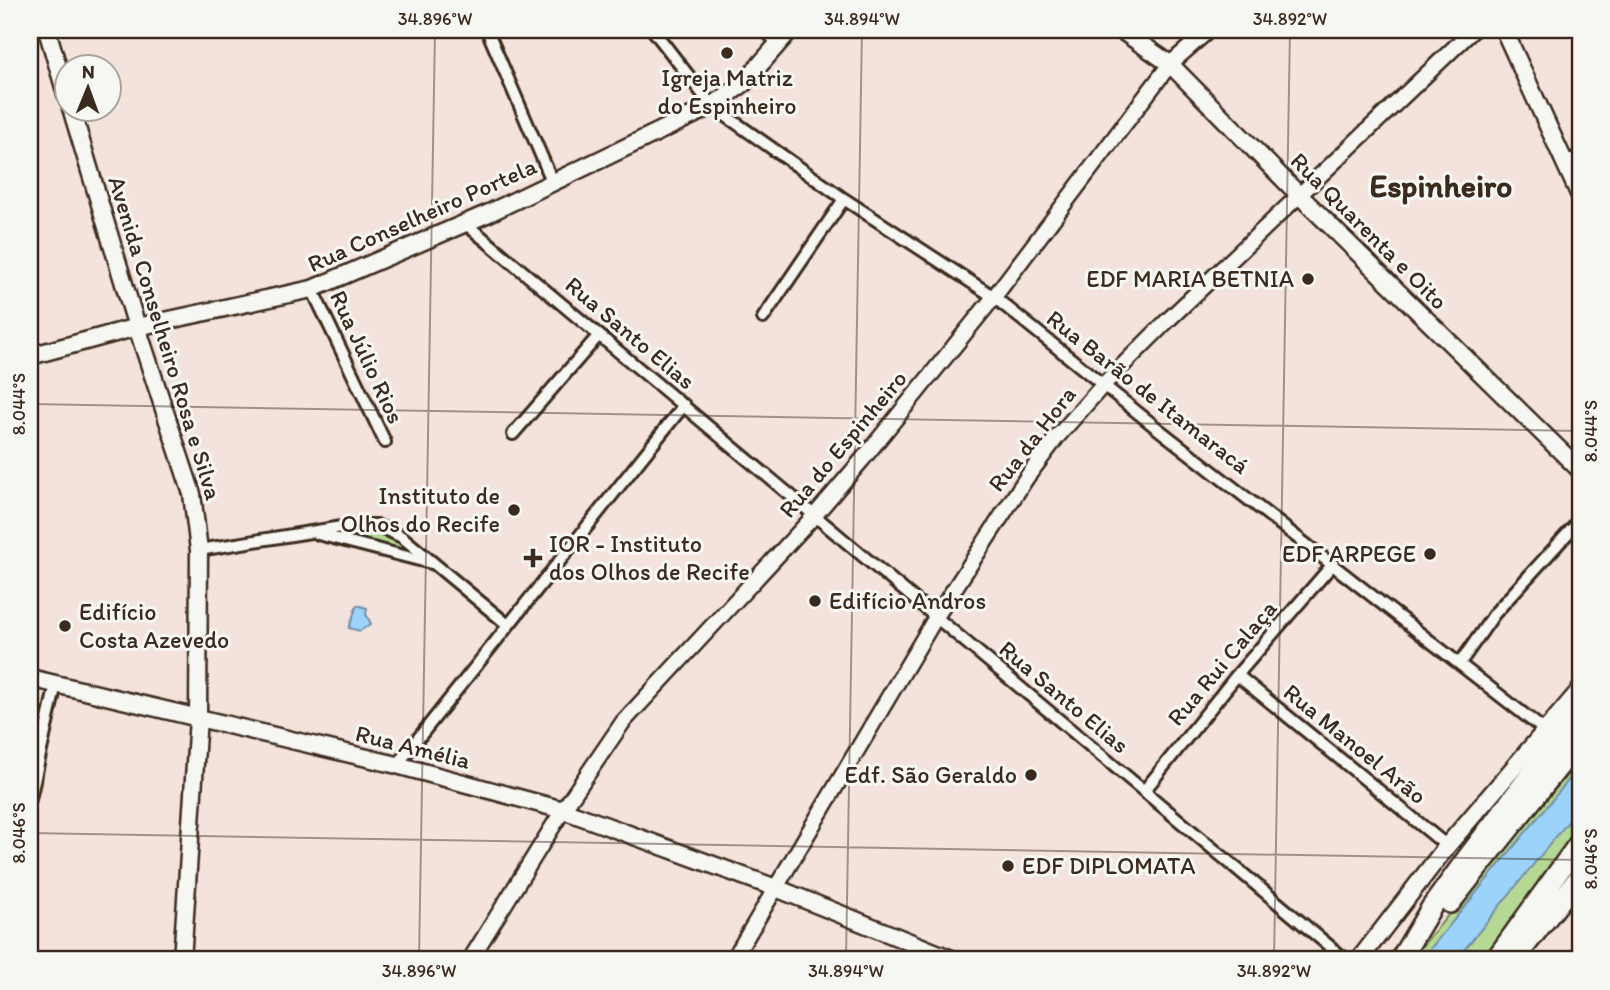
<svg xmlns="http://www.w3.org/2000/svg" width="1610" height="990" viewBox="0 0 1610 990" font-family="Itim,sans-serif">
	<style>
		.green { fill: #b5d994; stroke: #788259; stroke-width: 2 }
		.water { fill: #9bd3fb; stroke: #758fa3; stroke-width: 2 }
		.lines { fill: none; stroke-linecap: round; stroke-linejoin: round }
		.minor-casing { stroke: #3b2a1e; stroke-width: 16 }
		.tertiary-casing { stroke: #3b2a1e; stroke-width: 19 }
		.secondary-casing { stroke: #3b2a1e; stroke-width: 21 }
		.trunk-casing { stroke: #3b2a1e; stroke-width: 24 }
		.minor { stroke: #f6f6f2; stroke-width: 10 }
		.tertiary { stroke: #f6f6f2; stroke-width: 14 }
		.secondary { stroke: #f6f6f2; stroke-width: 16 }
		.trunk { stroke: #f6f6f2; stroke-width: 19 }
		.ticks { fill: none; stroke: #3b2a1e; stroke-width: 2; stroke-opacity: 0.45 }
		.poi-dot { fill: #3b2a1e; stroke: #f6f6f2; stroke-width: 2.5 }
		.labels { text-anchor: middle; stroke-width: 6; stroke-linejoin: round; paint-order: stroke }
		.poi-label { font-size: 24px; fill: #3b2a1e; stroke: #f6f6f2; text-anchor: end }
		.street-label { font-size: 24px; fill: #3b2a1e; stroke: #f6f6f2 }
		.district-label { font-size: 32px; font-weight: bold; fill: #3b2a1e; stroke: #f6f6f2 }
		.neatline { fill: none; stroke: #3b2a1e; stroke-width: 2.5 }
		.ticks-label { font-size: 18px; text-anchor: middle; fill: #3b2a1e }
	</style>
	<rect width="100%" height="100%" fill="#f4e3dc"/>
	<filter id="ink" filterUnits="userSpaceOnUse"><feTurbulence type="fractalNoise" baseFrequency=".0143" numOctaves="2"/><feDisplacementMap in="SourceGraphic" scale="14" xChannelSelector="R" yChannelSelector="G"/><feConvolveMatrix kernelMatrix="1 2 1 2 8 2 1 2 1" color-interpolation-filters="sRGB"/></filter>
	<g filter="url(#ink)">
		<path class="green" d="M355,528L397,539L431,562L318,535Z
			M1580,760V849L1497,960H1410Z"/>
		<path class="water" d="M357,605L367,608L366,614L371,624L360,631L349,628Z
			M1580,766V807L1456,960H1421Z"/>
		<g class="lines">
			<defs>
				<path id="minor" d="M487,30L553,183
					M653,30L712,106L844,199L994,297L1153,425L1544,730
					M765,30L779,45
					M1566,163L1580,155
					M466,224L1346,960
					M312,289L385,442
					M763,318L844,199
					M513,434L599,335
					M318,534L431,563
					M199,550L354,525H376L402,537L508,625
					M1460,663L1495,613L1580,520
					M1237,675L1447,846
					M397,765L684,405
					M1144,791L1237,675L1333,564
					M30,799L56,684"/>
				<path id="tertiary" d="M470,960L563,810L623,722L815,515L862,460L994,297L1170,64L1209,30
					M733,960L936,617L1027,477L1057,437L1104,384L1166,322L1473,30"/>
				<path id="secondary" d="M47,30L66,94
					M1121,30L1170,64L1298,194L1580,470
					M1504,30L1580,196
					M71,108L137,327L192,494L199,550L198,718L182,960
					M30,356L137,327L312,289L489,213L712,106L744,83L790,30
					M30,678L397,765L563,810L776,888L954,960
					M1359,960L1447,846L1580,690"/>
				<path id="trunk" d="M1450,903L1580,740
					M1400,960L1431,908L1467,858L1580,710
					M1495,960L1580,842
					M1514,960L1580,876"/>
			</defs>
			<use href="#minor" class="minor-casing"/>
			<use href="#tertiary" class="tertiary-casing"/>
			<use href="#secondary" class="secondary-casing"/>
			<use href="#trunk" class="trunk-casing"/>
			<use href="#minor" class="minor"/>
			<use href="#tertiary" class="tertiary"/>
			<use href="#secondary" class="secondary"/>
			<use href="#trunk" class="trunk"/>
		</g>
	</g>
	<path class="ticks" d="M30,404L1580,431M30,833L1580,860M419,960L435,30M846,960L862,30M1274,960L1290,30"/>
	<g class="poi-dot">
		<circle cx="727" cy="53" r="7"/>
		<circle cx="1308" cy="279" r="7"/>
		<circle cx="514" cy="510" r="7"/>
		<circle cx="1430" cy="554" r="7"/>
		<path d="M529.5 547.5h7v7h7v7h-7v7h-7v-7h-7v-7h7z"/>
		<circle cx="815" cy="601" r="7"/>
		<circle cx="65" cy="626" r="7"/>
		<circle cx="1031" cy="775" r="7"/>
		<circle cx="1008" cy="866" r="7"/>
	</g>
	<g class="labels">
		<g class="poi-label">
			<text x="727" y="86" text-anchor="middle">Igreja Matriz<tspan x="727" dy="28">do Espinheiro</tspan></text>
			<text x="1294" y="287">EDF MARIA BETNIA</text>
			<text x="500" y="504">Instituto de<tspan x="500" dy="28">Olhos do Recife</tspan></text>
			<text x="549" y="552" text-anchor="start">IOR - Instituto<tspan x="549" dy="28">dos Olhos de Recife</tspan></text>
			<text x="1416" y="562">EDF ARPEGE</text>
			<text x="829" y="609" text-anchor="start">Edifício Andros</text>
			<text x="79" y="620" text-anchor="start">Edifício<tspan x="79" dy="28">Costa Azevedo</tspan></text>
			<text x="1017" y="783">Edf. São Geraldo</text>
			<text x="1022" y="874" text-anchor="start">EDF DIPLOMATA</text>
		</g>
		<g class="street-label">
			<text transform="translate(422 215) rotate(-24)" y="8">Rua Conselheiro Portela</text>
			<text transform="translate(1369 231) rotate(45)" y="8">Rua Quarenta e Oito</text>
			<text transform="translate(630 333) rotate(40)" y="8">Rua Santo Elias</text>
			<text transform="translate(165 338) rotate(73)" y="8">Avenida Conselheiro Rosa e Silva</text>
			<text transform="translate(367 357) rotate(65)" y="8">Rua Júlio Rios</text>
			<text transform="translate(1148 392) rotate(38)" y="8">Rua Barão de Itamaracá</text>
			<text transform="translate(1032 439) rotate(-52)" y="8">Rua da Hora</text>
			<text transform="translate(843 444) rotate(-50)" y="8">Rua do Espinheiro</text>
			<text transform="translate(1222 663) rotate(-50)" y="8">Rua Rui Calaça</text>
			<text transform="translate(1064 697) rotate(40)" y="8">Rua Santo Elias</text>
			<text transform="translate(1355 744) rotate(39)" y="8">Rua Manoel Arão</text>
			<text transform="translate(413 747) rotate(14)" y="8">Rua Amélia</text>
		</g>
		<g class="district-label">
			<text x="1441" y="197">Espinheiro</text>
		</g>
	</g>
	<rect width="1610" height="990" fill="none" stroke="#f6f6f2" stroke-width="77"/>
	<g transform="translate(88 88) rotate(1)"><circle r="33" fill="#f6f6f2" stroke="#aba49d" stroke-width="2"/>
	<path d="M0-5L12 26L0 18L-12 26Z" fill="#3b2a1e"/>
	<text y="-10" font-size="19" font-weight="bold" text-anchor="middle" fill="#3b2a1e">N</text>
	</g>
	<rect x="38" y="38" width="1534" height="913" class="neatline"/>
	<g class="ticks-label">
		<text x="435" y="25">34.896°W</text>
		<text x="862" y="25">34.894°W</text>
		<text x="1290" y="25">34.892°W</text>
		<text transform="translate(19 404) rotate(-90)" y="6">8.044°S</text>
		<text transform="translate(1591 431) rotate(-90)" y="6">8.044°S</text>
		<text transform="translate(19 833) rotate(-90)" y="6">8.046°S</text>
		<text transform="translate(1591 859) rotate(-90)" y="6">8.046°S</text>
		<text x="419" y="977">34.896°W</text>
		<text x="846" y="977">34.894°W</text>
		<text x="1274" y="977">34.892°W</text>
	</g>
</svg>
